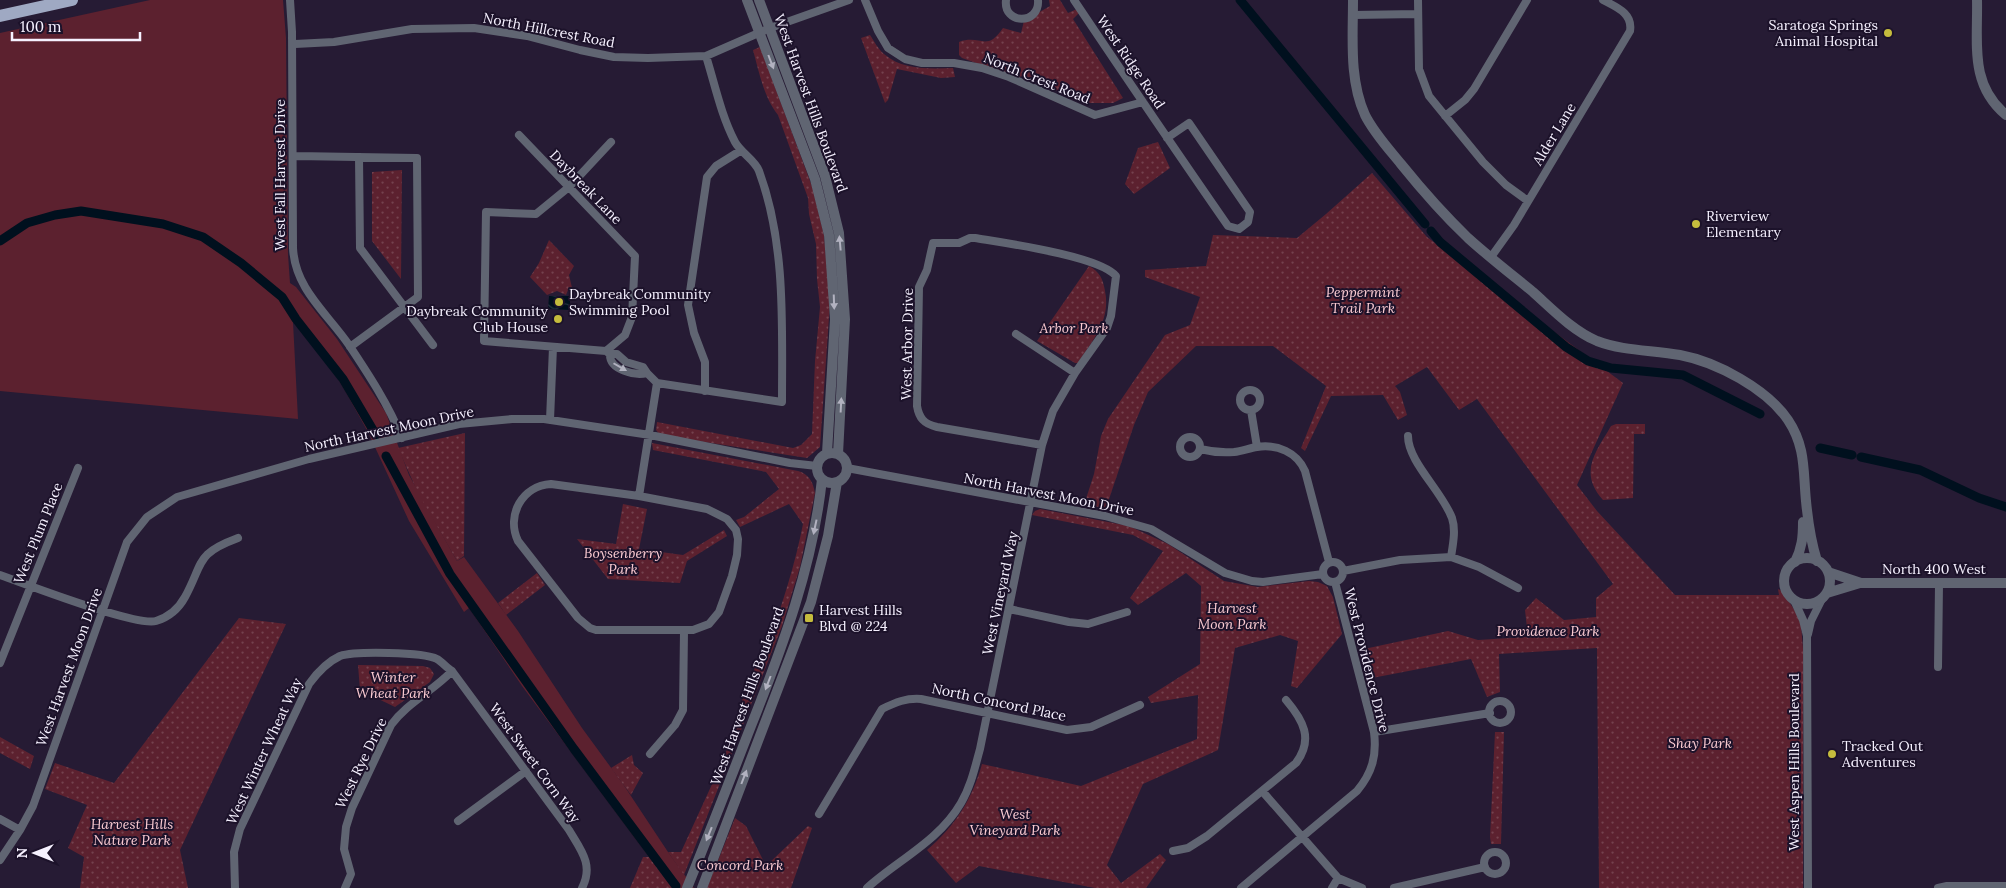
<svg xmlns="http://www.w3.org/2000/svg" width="2006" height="888" viewBox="0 0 2006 888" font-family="Lora,serif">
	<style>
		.grass { fill: #5c212f }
		.park { fill: url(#park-dots) }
		.water { fill: url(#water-waves) }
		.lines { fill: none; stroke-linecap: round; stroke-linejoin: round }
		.canal { stroke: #00101e; stroke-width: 9 }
		.minor { stroke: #606572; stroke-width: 8 }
		.tertiary { stroke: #606572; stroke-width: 10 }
		.primary { stroke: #9fa9c3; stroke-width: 12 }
		.oneway { fill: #b2b2c0 }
		.poi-dot { fill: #c5bc3d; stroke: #1c122a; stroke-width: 2 }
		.labels { text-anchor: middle; stroke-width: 4; stroke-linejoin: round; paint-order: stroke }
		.poi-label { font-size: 14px; fill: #f6f1ff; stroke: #1c122a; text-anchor: start }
		.street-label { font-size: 14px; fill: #f6f1ff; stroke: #1c122a }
		.park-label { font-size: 14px; font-style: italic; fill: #fbcbd2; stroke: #1c122a }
	</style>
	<defs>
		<pattern id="park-dots" width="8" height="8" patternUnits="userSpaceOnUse" patternTransform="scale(1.25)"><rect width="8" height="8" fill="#5c212f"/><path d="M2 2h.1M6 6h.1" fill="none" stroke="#74424e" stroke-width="1.8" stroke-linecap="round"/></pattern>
		<pattern id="water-waves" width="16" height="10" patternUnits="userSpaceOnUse" patternTransform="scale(1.25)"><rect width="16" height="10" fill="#00101e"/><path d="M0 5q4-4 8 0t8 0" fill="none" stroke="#263340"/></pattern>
	</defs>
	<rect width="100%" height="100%" fill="#261b34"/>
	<path class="grass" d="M150,0H283L286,38L288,254L290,283L296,287L337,339L386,413L409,475L457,561L464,557L518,631L582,728L623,784L668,852L694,888H672L522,686L469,608L464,612L409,521L368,432L344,389L333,371L293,322L298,419L0,391V33Z"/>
	<path class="park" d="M1049,0H1060L1068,13L1077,9L1079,13L1073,19L1123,98L1113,103H1088L1021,76L1019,78L962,58L959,55V42C981,34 986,53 1003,28L1021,33L1024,21L1050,6Z
		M870,35C874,41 878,49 884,54C902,70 930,69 953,68L955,77L941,78L897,69L888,100L885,103L861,38Z
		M760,47L813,189L824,235L830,303L820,447L807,458L660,435L656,430L657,422L793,448L801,445L812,434L815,361L820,307L817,279L816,244L809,214L808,198L778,115C764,98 759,72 753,50Z
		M1158,142L1170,168L1134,194L1125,184L1138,148Z
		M402,170L401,279L372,241V172Z
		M1372,173L1427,237L1623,383L1577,485L1597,511L1675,595H1779L1778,589L1782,591L1797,614L1801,625L1803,649V888H1599L1597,648L1499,654L1500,692L1487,697L1471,659L1372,678L1364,649L1448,631L1478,640L1528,637L1525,610L1536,598L1564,620L1596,617V598L1613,584L1477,399L1459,410L1427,367L1395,386L1400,392L1407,415L1398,420L1383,395L1331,396L1305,451L1301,448L1326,386L1273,346H1196L1148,392L1134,425L1106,508L1084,505L1094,474L1101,436L1108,419L1165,335L1190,325L1200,297L1145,277V270L1206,266L1213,235L1297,238L1326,214Z
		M549,240L574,266L569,275L573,292L568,290L566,295L557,291L547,295L530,277L539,263Z
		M1089,266C1100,272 1103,279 1105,291C1111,320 1093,340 1078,363H1075L1037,341Z
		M1616,424H1645V434H1634L1633,498L1603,500C1578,472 1596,452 1611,426Z
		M465,433L464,556L457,561L417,491L398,448Z
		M652,443L798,471C809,474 813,482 815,493L800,567L782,626L684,875L668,852H681L719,769L742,712L740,706L763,647L768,644C782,605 795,565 803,524L789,504L740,527L736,520L744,517L779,489L766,472L653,450Z
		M623,504L647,509L639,549L683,555L724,530L727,536L687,561L680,583L608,579L577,539L616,544Z
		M1040,509L1129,526L1168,544L1224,581L1258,587L1309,581L1318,582L1327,586L1333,597L1342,634L1297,688L1291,686L1298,641L1280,635L1235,648L1218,750L1143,784L1107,865L1121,883L1160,854L1166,860L1146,888H1095L979,866L956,883L927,850C955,826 972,800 982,764L1081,786L1197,739L1198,695L1151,703L1148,697L1200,664L1201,586L1186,573L1138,605L1130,598L1163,551L1133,535L1032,515L1035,511Z
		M537,573L545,585L506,615L498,603Z
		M239,618L286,624L180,850L188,888H80L84,857L68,848L87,805L45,789L55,763L114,783Z
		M358,665L423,666L430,668L434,674L430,682L395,707L360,690Z
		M1495,732H1504L1501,844H1491L1490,837Z
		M0,737L34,756L30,769L0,753Z
		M632,755L634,765L643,773L631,795L611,768Z
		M735,818L746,826L766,866L808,826L812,828L791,888H707Z
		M643,857H649L672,888H630Z"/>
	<path class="water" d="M549,296H570V310L548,309Z"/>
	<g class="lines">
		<path class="canal" d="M1240,0L1425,224
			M1431,231L1440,242L1566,347L1588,361L1611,368L1683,375L1760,414
			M0,241L27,223L55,215L81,211L163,224L203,237L241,263L282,297L296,319L343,379L376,435
			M1820,448L1852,455
			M386,456L450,574L574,749L676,886
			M1861,457L1920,470L1979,498L2006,507"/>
		<path class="minor" d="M290,0L292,32L293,248C295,289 327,313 349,345C369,375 388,404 402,438
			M865,0L878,31L888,48L905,59L922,63H954L982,68L1009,77L1095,115L1143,102
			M1006,0C1003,25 1040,25 1038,0
			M1074,0C1125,76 1176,151 1228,226L1239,229L1248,222L1250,212L1189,123L1167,138
			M1418,0L1419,69L1429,96L1483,162L1506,185L1528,201
			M1353,15L1418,14
			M295,44L334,42L412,29L474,28L527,36L580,50L614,57L648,58L706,56L770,28L849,0
			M1445,116L1465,100L1474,89L1527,0
			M519,135L635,256L632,317L625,335L606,351
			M296,156L417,158L418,297L350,347
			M359,157L360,248L433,345
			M1491,257L1514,225L1630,31C1633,13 1616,7 1603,0
			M1016,334L1075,373
			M610,354L606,351L484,341L486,212L536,214L569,187L611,142
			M647,373C635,376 609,370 610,354H617L626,362L643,367L647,373L657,383
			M657,383L782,402C782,325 786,244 759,171C755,160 741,153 735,142C721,115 715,85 706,56
			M1240 400a10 10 0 1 1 20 0a10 10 0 1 1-20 0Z
			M705,391V362L694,333L688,305L707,177L716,166L740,151
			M1251,410L1257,447
			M550,420L553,347
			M1408,436C1408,462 1442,491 1452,518C1456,530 1453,544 1451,557
			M1180 447a10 10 0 1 1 20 0a10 10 0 1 1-20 0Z
			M1200,449C1212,452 1222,453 1234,452C1242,451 1250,448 1257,447C1277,444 1297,452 1305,471L1329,562
			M847,468L1105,516L1151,529L1225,573L1252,581L1263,582L1323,574
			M551,484L639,496L707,509L727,519L736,530L738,539L737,555L732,576L719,612L709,624L693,630H596L590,628L578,618L518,541C506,515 522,486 551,484Z
			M639,496L657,383
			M1323 572a10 10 0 1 1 20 0a10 10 0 1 1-20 0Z
			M1343,571L1400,560L1451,557L1479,567L1518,588
			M0,575C26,584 136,627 156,621C169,617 179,608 185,597C204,562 195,554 238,538
			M1794,600L1803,620L1807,636L1808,888
			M1009,609L1069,622L1088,624L1127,612
			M1808,634L1811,621L1822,599
			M0,663L78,468
			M1938,667L1939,584
			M1489 712a11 11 0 1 1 22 0a11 11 0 1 1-22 0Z
			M1374,732L1490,713
			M650,754L675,725L683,710L684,631
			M1263,792L1338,878L1362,888
			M819,814L882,709C896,702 906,698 921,699L1067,730L1091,727L1140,705
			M0,819L20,830
			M458,821L526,771
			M1173,851L1188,848L1207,836L1296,763C1314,739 1303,720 1286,700
			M1484 863a11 11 0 1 1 22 0a11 11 0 1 1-22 0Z
			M0,860L20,830L33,806L127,542L147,517L177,497L309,459L459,424L512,419H544L650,435L790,463L817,466
			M235,888L234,852L240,829L309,684C317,673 327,662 340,656C355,651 423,652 437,659C442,662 447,668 452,671L569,830C581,850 594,865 582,888
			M345,888L351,874L344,849L346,827L352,808L391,725C407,703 433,691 452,671
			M867,888C898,860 939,841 961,803C971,786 975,767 980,749L1042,445L1053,411L1075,373L1107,328L1111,316L1116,276C1099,256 1005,243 975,238H970L959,243H933L927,270L919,287L917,406C919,418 924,424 937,427L1042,445
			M1241,888L1357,791C1372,773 1377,756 1374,732L1335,582
			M1332,888L1338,878
			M1394,888L1485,867
			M1938,888L1947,886H2006"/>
		<path class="tertiary" d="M747,0L815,179L829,235L835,319L827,453
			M759,0L825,176L839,233L845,319L838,454
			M1353,0C1353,38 1349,80 1365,115C1374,133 1388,148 1401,164C1422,190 1444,215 1468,238C1489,257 1511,274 1533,292C1552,309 1573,331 1597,341C1623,351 1653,350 1680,355C1717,362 1767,389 1788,420C1806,447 1803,471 1806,501C1808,522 1811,542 1817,561
			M1977,0C1978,43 1969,84 2006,115
			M817 468a15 15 0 1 1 30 0a15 15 0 1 1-30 0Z
			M1784 581a23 23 0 1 1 46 0a23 23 0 1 1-46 0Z
			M1795,562C1802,548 1803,537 1803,522
			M1828,572L1861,583H2006
			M1827,593L1860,583
			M687,888C709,834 730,780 751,726C783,646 813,565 822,479
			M702,888L811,602L828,536L837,482"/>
		<path class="primary" d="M0,16L72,0"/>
	</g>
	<defs><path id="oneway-solid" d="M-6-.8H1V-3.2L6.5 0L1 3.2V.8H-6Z" transform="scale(1.25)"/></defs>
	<g class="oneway">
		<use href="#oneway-solid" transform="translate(771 62) rotate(69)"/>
		<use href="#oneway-solid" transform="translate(840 243) rotate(-95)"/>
		<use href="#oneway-solid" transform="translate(834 302) rotate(88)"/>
		<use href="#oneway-solid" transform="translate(620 367) rotate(30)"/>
		<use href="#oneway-solid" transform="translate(841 405) rotate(-87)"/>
		<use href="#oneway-solid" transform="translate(815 527) rotate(102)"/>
		<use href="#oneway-solid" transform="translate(768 683) rotate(111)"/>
		<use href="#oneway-solid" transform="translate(744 777) rotate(-69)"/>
		<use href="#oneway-solid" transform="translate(709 834) rotate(112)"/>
	</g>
	<g class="poi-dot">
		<circle cx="1888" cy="33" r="5"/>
		<circle cx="1696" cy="224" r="5"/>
		<circle cx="559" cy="302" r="5"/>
		<circle cx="558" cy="319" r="5"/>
		<rect x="804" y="613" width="10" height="10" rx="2.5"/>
		<circle cx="1832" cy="754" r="5"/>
	</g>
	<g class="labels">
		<g class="poi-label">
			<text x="1878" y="30" text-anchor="end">Saratoga Springs<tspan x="1878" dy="16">Animal Hospital</tspan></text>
			<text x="1706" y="221">Riverview<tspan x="1706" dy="16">Elementary</tspan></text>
			<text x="569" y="299">Daybreak Community<tspan x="569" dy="16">Swimming Pool</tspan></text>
			<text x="548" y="316" text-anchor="end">Daybreak Community<tspan x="548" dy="16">Club House</tspan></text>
			<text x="819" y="615">Harvest Hills<tspan x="819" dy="16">Blvd @ 224</tspan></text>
			<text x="1842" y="751">Tracked Out<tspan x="1842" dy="16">Adventures</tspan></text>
		</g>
		<g class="street-label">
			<text transform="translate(549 30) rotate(11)" y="5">North Hillcrest Road</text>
			<text transform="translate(1131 62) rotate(56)" y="5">West Ridge Road</text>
			<text transform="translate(1037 78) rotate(22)" y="5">North Crest Road</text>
			<text transform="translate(811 103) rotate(70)" y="5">West Harvest Hills Boulevard</text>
			<text transform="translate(1554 134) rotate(-59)" y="5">Alder Lane</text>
			<text transform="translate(280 175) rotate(-90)" y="5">West Fall Harvest Drive</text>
			<text transform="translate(586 187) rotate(46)" y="5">Daybreak Lane</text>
			<text transform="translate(907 344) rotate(-89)" y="5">West Arbor Drive</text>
			<text transform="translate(389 429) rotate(-12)" y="5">North Harvest Moon Drive</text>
			<text transform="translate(1049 494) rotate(11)" y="5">North Harvest Moon Drive</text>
			<text transform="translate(38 533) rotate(-68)" y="5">West Plum Place</text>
			<text x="1934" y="574">North 400 West</text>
			<text transform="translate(1000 593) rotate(-78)" y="5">West Vineyard Way</text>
			<text transform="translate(1367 660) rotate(76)" y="5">West Providence Drive</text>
			<text transform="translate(69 667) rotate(-70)" y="5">West Harvest Moon Drive</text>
			<text transform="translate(747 696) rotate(-70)" y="5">West Harvest Hills Boulevard</text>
			<text transform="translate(999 702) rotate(12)" y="5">North Concord Place</text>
			<text transform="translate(264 751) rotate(-65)" y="5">West Winter Wheat Way</text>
			<text transform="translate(1794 762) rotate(-90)" y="5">West Aspen Hills Boulevard</text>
			<text transform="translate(361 763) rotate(-64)" y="5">West Rye Drive</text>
			<text transform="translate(535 763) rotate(54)" y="5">West Sweet Corn Way</text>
		</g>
		<g class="park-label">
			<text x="1363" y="297">Peppermint<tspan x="1363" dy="16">Trail Park</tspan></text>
			<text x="1074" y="333">Arbor Park</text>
			<text x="623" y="558">Boysenberry<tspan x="623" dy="16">Park</tspan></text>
			<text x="1232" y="613">Harvest<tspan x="1232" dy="16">Moon Park</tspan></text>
			<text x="1548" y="636">Providence Park</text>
			<text x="393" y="682">Winter<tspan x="393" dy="16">Wheat Park</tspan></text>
			<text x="1700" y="748">Shay Park</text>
			<text x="1015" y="819">West<tspan x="1015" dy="16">Vineyard Park</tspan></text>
			<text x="132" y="829">Harvest Hills<tspan x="132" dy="16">Nature Park</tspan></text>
			<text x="740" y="870">Concord Park</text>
		</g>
	</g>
	<g transform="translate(35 853) rotate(270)" stroke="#1c122a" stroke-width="4" paint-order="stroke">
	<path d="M0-4L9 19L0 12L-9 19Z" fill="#f6f1ff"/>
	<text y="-8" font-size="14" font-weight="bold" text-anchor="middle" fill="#f6f1ff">N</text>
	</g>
	<path d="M12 32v8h128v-8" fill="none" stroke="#f6f1ff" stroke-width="2.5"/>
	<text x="20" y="32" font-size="15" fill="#f6f1ff" stroke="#1c122a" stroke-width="4" paint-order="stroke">100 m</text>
</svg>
